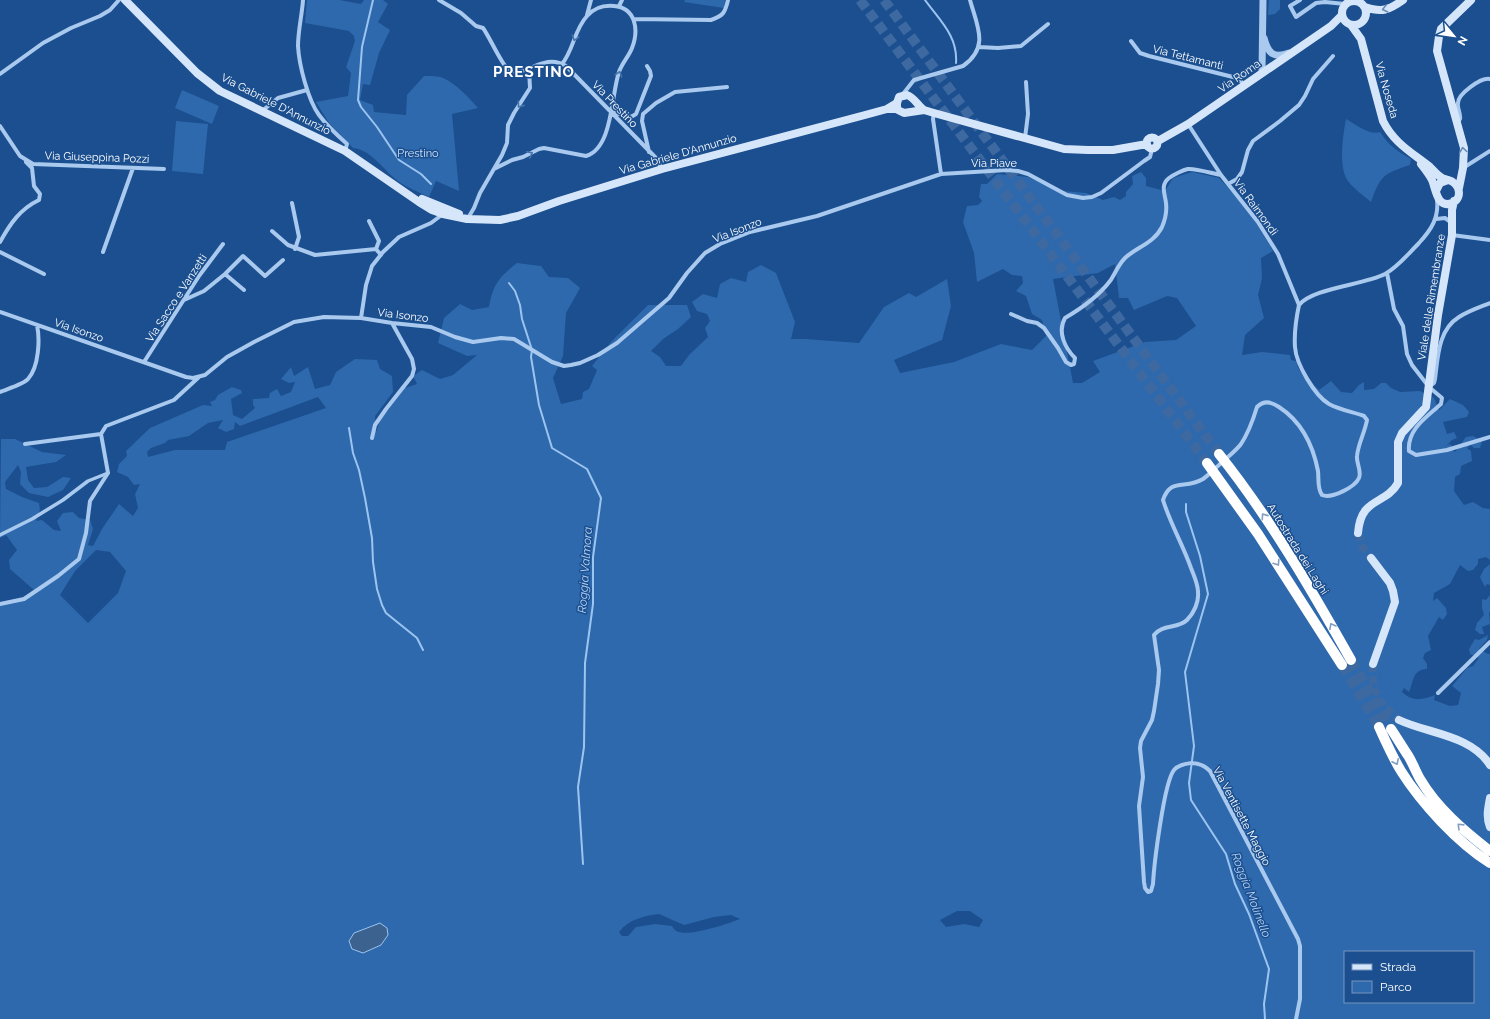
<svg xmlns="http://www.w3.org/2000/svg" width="1490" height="1019" viewBox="0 0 1490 1019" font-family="Raleway,sans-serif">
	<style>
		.green { fill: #2e69ad; fill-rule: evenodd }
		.water { fill: #3c6290; stroke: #9cc4f0 }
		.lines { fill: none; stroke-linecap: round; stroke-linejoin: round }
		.stream { stroke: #9cc4f0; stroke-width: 2 }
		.secondary-tunnel { stroke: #3d69a0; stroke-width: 8; stroke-dasharray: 8 4; stroke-linecap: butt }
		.motorway-tunnel { stroke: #3d69a0; stroke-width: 10; stroke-dasharray: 10 5; stroke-linecap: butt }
		.pedestrian { stroke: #a9c9ee; stroke-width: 3.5 }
		.minor { stroke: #a9c9ee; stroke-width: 4 }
		.tertiary { stroke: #a9c9ee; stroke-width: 7 }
		.secondary { stroke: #d6e6fa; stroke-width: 8 }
		.motorway { stroke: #fff; stroke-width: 10 }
		.oneway { stroke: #668bba }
		.oneway2 { stroke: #4674ac }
		.oneway3 { stroke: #829ec1 }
		.labels { text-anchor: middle; stroke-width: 3; stroke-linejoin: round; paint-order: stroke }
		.street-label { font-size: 11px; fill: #fff; stroke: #1b4f8f }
		.park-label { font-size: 11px; fill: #cfe3fa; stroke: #1b4f8f }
		.water-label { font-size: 12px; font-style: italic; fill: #b5d3f5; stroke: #1b4f8f }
		.district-label { font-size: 15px; font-weight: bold; letter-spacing: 1px; fill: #fff; stroke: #1b4f8f }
	</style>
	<rect width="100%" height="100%" fill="#1b4f8f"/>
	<path class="green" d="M307,0H339L361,4L364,0H383L388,4L378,22L390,30L379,53L370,85L363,84L360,100L373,105L374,112L406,115L407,95L424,76C430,76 438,76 443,78C457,84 468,97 478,108L452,114L459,191L436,181L429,197C419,192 407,188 398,181C384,171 372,150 353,148L329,123L316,102L348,96L351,73L346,67L355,41L354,36L349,31L305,23Z
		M685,0H725L724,8L684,2Z
		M1269,0H1280V9L1275,14L1268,15Z
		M182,90L219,106L212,124L175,108Z
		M1346,119C1355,124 1370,136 1380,132C1388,145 1398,152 1411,159L1410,165C1383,174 1381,175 1371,202C1363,195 1354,189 1348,181C1338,168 1343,135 1346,119Z
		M176,121L208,124L203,174L172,171Z
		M1141,172L1146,178V186L1165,191L1173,178L1192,172L1219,178L1249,210L1273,251L1261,258L1262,279L1258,295L1264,318L1245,335L1242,355L1262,352L1290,355L1291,360L1296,361L1299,370L1319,390L1331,381L1341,392L1352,393L1359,385L1364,382V390L1374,389L1381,383H1386L1391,388L1400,392L1420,391L1434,398L1439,410L1450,399L1463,405L1469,412L1467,417L1443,422L1447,434L1454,432L1457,438L1452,440L1447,445L1451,444L1452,450L1455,452L1466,437L1473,436L1482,441L1480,448H1474L1471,445L1467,448L1471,451L1472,461L1461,466L1460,474L1455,477L1454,491L1464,505L1473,502L1483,508L1490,509V585L1487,584L1485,587L1480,577L1484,569L1490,564V560L1486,557L1478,559V564L1473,570L1468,571L1460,565L1450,584L1434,593L1433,601L1437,598L1446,608L1447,614L1443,620L1439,617L1428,636L1431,650L1425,653L1423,658L1427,664V669C1412,670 1414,681 1409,692L1404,688L1402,692C1413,702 1422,700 1435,695L1434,700L1450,706L1458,705L1461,693L1452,686L1467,668L1473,666L1479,658L1470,654L1469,649L1475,639L1479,640L1488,635L1487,640L1479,649L1488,654H1490V1019H0V602L23,598L34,590L10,569L9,560L17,550L6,535L0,538L1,439H15L42,452L66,455L56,462L26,467L28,480L34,488L47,487L63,477L71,478L63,490L48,497L29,493L20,484L21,472L18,465L5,482L6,489L22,497L39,503L40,510L36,521L42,520L54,530L61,531L57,521L63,513L73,512L79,518L90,520L93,529L88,545L93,546L102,529L119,504L133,516L138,508L135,494L140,484L134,485L128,477L117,472L119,464L127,456L126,451L150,428L203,405L212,406L210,402L215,400L218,395L232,387L241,390L242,393L231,399L233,415L242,419L255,408L253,405V399L269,398L270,393L277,389L281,396L291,392L295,382L289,383L281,379L291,367L294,376L308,367L315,389L330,385L336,372L355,359L377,360L380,369L392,376L393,392L375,416L376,432L381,418L405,388L417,384L413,376L422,370L440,379L453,375L477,355L467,356L438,343L444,318L460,304L472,310L489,307C493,284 499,277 517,263L541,266L549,277L568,278L580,288L566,313L563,356L553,378L561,404L582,399L583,392L589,389L597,370L592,366L611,342L648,305H687L691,317L678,329L663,339L651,351L660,357L666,366H681L689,355L708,337L705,328L710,321L707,314L697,311L692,302L703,294L717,298L720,284L731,278L746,282L748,272L761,265L776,273L795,322L791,339H805L859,343L884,307L909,293L916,297L947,279L951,306L942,340L894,360L900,373L954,362L1001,344L1032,350L1046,336L1042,320L1032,314L1026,296L1016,291L1023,283L1022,276L1012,275L1003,269L977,282L974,253L963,222L967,206L978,205L982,201L979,197L981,184H987L997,174L1028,177L1062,191L1086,193L1103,200L1114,197L1120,200L1126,196V192L1133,184L1132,176ZM1115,264L1119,298H1128L1134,310L1167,296L1177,298L1196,326L1176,340L1145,342L1093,361L1100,372L1082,383H1073L1053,279L1098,273ZM318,397L326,408L227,442L225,450H175L148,457L147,452L151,448L165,443L168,440L189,436L208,423L223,420L218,428L226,432L234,429L235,422L240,426ZM96,550L110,552L126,571L118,593L88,623L60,595L75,571ZM957,911H970L983,920L979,927L964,924L946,927L940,920ZM659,914L684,925L714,917L731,915L740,919C728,924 690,936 679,932C675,931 674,929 672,926L655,924L636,927L628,936H622L619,932C629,919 644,916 659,914ZM1345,952H1473V1002H1345Z
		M1489,596H1490V612H1489L1490,624L1482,627L1484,634H1480L1475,630L1477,623L1484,615L1482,608V599L1486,600Z"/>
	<path class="water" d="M380,923L387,928L388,935L381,945L363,953L352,949L349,941L354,933Z"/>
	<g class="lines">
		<path class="stream" d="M373,0L362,47L358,100L361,107L377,127L399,160L421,174L431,184
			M925,0C940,21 958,36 956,63
			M509,283L515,291L520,305L522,319L532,350L531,357L539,405L552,448L587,469L601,498L593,557V604L585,663L584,747L578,787L583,864
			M349,428L353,453L359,470L365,498L372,538L373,562L377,589L382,605L386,613L417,638L423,650
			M1186,504V512L1200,556L1208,594L1185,672L1194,746L1189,783L1191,800L1226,854L1235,884L1249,914L1269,969L1264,1004L1265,1019"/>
		<path class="secondary-tunnel" d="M1358,533L1363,548L1371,558
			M1373,664C1371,691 1378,704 1399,720"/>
		<path class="motorway-tunnel" d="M860,0L1207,463
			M884,0L1219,454
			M1351,660L1391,729
			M1342,665L1379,727"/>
		<path class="pedestrian" d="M0,535L32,519L63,500L88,481L108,473"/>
		<path class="minor" d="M303,0C302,15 298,31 298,46C299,65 308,100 319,115C327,126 337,135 347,144L345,151
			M439,0L461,13L476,26L483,28C489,36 501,63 507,68C523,82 542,51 566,66L657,159L662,169
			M1300,0L1290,6L1296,17L1316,3L1325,2L1345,4
			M619,6L622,0
			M587,15L591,0
			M634,19L711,20C723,16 725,13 728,0
			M1131,41L1140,53L1149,56L1237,78L1245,85
			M979,47L998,48L1021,46L1048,24
			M0,74L43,43L71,28L100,16L110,10L119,0
			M903,94L914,80L963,66C990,47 977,26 970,0
			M262,111L278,98L307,90
			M612,112L631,117L636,114L651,76L650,71L647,66
			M934,113L933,119L941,174
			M1458,122L1460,119C1461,113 1457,109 1458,103C1458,94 1481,77 1490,79
			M1188,124L1221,175L1258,222L1278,254L1299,305
			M0,126L20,156L33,164L164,169
			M1025,138L1028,114L1026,82
			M649,152L642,121L643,114L656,103L675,92L727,87
			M1463,168L1490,151
			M494,169L512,160L523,157L539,149L544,148L586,156C613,148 611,95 619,72C622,63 629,56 632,48C639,30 636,8 614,6C603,5 594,8 587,16C574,30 574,49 562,64
			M1228,184L1237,179L1242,172L1248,150L1253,141L1280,121L1299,105L1305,96L1313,79L1333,56
			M292,203L299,237L295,249
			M468,218L474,208L480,193L502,155L507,143L508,125L514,113L530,88L529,69
			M1436,219L1445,218L1452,223
			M369,221L379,241L376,249
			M272,231L288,245L315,255L376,249L381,255
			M1452,235L1490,240
			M0,242C10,224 20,209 39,200L40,194L34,186L32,168L26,162
			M0,252L44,274
			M103,252L133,168
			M1387,273L1394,309L1403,326L1407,354L1412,365L1429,387L1442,398L1441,404C1427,417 1407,429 1409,451L1416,455L1447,450L1490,437
			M225,274L244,290
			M184,300L204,291L225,274L243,256L265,276L283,260
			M1299,305C1312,288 1364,285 1385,274C1398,267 1409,253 1419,243C1431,230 1439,218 1437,200
			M0,312L186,377L193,378L205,375L227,357L254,342L294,322L324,317L361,318L392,323L431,327L455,337L473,342L501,338L514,339L552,362L564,366L571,365L580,363L598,355L617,343L669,298L687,273L705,253L720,244L750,232L817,216L941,174L1007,170L1018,171L1028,174L1067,195L1083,198L1092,197L1101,193L1144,161L1150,157L1152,149
			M1011,314L1027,321L1037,323L1044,328L1058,348L1066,362L1071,365L1074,364L1075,358C1065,348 1057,332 1065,318C1082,308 1098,297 1110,281C1115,274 1118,265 1125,258C1137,247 1154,243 1162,227C1165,220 1167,211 1166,203C1165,194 1160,185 1169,178C1173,175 1183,170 1188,169C1195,168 1214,174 1221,175
			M361,318L366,285L372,266L383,252L399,237L431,223L443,214
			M144,362L199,276L223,244
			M1429,387L1434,383L1435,379C1438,357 1438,330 1459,317C1468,311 1480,307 1490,303
			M0,392C7,389 24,384 28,379C39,367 40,339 37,325
			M372,438L375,425L386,409L412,376L414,369L412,359L392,323
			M25,444L101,434
			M0,604L24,599L58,576L79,559L86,533L90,501L108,473L101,434L106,426L174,400L199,377
			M1438,693L1490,642
			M1296,1019L1300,999V946L1298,939L1210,771C1204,765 1199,763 1191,763C1185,764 1178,765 1174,770C1164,782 1154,865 1153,884L1151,891L1148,892L1145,888L1144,882L1139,806L1143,777L1140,748L1141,741L1152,720L1154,711L1158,684L1159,670L1154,635C1162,624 1178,629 1187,620C1194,613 1199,602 1198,592C1198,584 1194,576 1191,568C1183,545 1170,523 1163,500C1171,477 1185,490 1203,479C1209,475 1214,469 1219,465C1226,458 1235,452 1241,444C1249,432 1253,420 1257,407C1264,400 1272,402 1279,407C1302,422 1313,445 1318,471C1319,480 1317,488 1322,495C1332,499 1355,487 1359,478C1362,471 1356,463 1357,456C1358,444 1365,432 1367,420L1364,416C1353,412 1340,410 1329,404C1315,396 1296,364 1295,347C1294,333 1296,319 1299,305"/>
		<path class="tertiary" d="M1264,38C1268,53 1273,59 1289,53
			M1262,72L1263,0"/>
		<path class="secondary" d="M125,0L197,73L220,91L345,151L419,202L432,210L443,214L467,219L500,220L518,216L559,201L662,169L865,115L887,109L897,103
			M1342 13a12 12 0 1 1 24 0a12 12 0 1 1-24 0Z
			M1365,7C1382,13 1389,10 1403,0
			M1351,25L1361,39L1383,121C1394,143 1411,152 1430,167C1434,171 1437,175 1442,178L1448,180
			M897,107V103L899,97L907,95C914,97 918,106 924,110
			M888,109H896L904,113L924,110L934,113L1064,149L1088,150H1113L1147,144
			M1146.5 143a5.5 5.5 0 1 1 11 0a5.5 5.5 0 1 1-11 0Z
			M1158,141L1188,124L1331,26L1342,15
			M1421,164C1425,169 1429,174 1432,180C1436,189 1437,209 1452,203C1464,198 1459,182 1448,180L1440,183L1436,191
			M1459,188L1463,168L1464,148L1437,51L1439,36L1441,29L1471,0
			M422,199L459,214
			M1358,533C1361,496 1385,506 1398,483V442L1402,433L1426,407L1438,315L1452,235V210L1454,201
			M1371,558L1390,583L1393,591L1395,602L1373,664
			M1399,720C1429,734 1471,735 1490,765
			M1490,798C1488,809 1486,817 1490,827"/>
		<path class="motorway" d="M1219,454C1270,518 1311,589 1351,660
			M1207,463L1258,534L1342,665
			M1379,727C1386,742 1393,758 1401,771C1421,803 1458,843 1490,863
			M1391,729C1397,738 1403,748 1409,757C1413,764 1416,772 1420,779C1437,808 1464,831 1490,851"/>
	</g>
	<defs><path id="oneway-chevron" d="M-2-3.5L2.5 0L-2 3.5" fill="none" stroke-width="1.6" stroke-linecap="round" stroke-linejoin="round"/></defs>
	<g class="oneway">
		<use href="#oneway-chevron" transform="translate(1385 9) rotate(166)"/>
		<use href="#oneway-chevron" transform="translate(1463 150) rotate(-98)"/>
	</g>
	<g class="oneway2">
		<use href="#oneway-chevron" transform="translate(575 38) rotate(107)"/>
		<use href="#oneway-chevron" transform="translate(619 74) rotate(-72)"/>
		<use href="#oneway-chevron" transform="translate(520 105) rotate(125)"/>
		<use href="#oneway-chevron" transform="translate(530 154) rotate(-27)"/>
	</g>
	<g class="oneway3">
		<use href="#oneway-chevron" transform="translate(1264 516) rotate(-125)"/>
		<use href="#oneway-chevron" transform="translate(1277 563) rotate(57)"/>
		<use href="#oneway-chevron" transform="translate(1332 626) rotate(-119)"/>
		<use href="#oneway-chevron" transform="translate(1396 762) rotate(64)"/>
		<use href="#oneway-chevron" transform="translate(1460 826) rotate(-136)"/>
	</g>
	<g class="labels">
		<g class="street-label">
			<text transform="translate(1188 57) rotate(14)" y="4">Via Tettamanti</text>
			<text transform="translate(1239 76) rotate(-35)" y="4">Via Roma</text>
			<text transform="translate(1387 90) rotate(74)" y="4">Via Noseda</text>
			<text transform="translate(276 104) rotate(27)" y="4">Via Gabriele D'Annunzio</text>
			<text transform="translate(615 104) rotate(46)" y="4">Via Prestino</text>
			<text transform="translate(678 154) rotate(-16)" y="4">Via Gabriele D'Annunzio</text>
			<text transform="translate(97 157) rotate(2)" y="4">Via Giuseppina Pozzi</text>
			<text x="994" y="167">Via Piave</text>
			<text transform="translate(1256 207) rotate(54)" y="4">Via Raimondi</text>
			<text transform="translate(737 230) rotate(-21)" y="4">Via Isonzo</text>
			<text transform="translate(1431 297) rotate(-81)" y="4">Viale delle Rimembranze</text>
			<text transform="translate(176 298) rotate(-57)" y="4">Via Sacco e Vanzetti</text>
			<text transform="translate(403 315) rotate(7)" y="4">Via Isonzo</text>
			<text transform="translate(79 330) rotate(19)" y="4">Via Isonzo</text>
			<text transform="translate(1298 549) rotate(58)" y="4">Autostrada dei Laghi</text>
			<text transform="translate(1242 816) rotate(62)" y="4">Via Ventisette Maggio</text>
		</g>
		<g class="park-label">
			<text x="418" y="157">Prestino</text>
		</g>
		<g class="water-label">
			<text transform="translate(585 570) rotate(-86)" y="4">Roggia Valmora</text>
			<text transform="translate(1251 895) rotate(69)" y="4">Roggia Molinello</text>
		</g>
		<g class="district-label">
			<text x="534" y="77">PRESTINO</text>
		</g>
	</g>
	<rect x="1344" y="951" width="130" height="52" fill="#1b4f8f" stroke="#7695bc"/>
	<rect x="1352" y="964" width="20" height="6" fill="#d6e6fa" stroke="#7695bc"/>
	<text x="1380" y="971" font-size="12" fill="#ffffff">Strada</text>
	<rect x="1352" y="981" width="20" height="12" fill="#2e69ad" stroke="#7695bc"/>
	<text x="1380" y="991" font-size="12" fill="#ffffff">Parco</text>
	<g transform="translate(1454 36) rotate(119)" stroke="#1b4f8f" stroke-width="3" paint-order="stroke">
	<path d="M0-3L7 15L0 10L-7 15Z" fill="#ffffff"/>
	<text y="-6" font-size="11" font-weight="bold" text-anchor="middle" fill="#ffffff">N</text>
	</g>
</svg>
